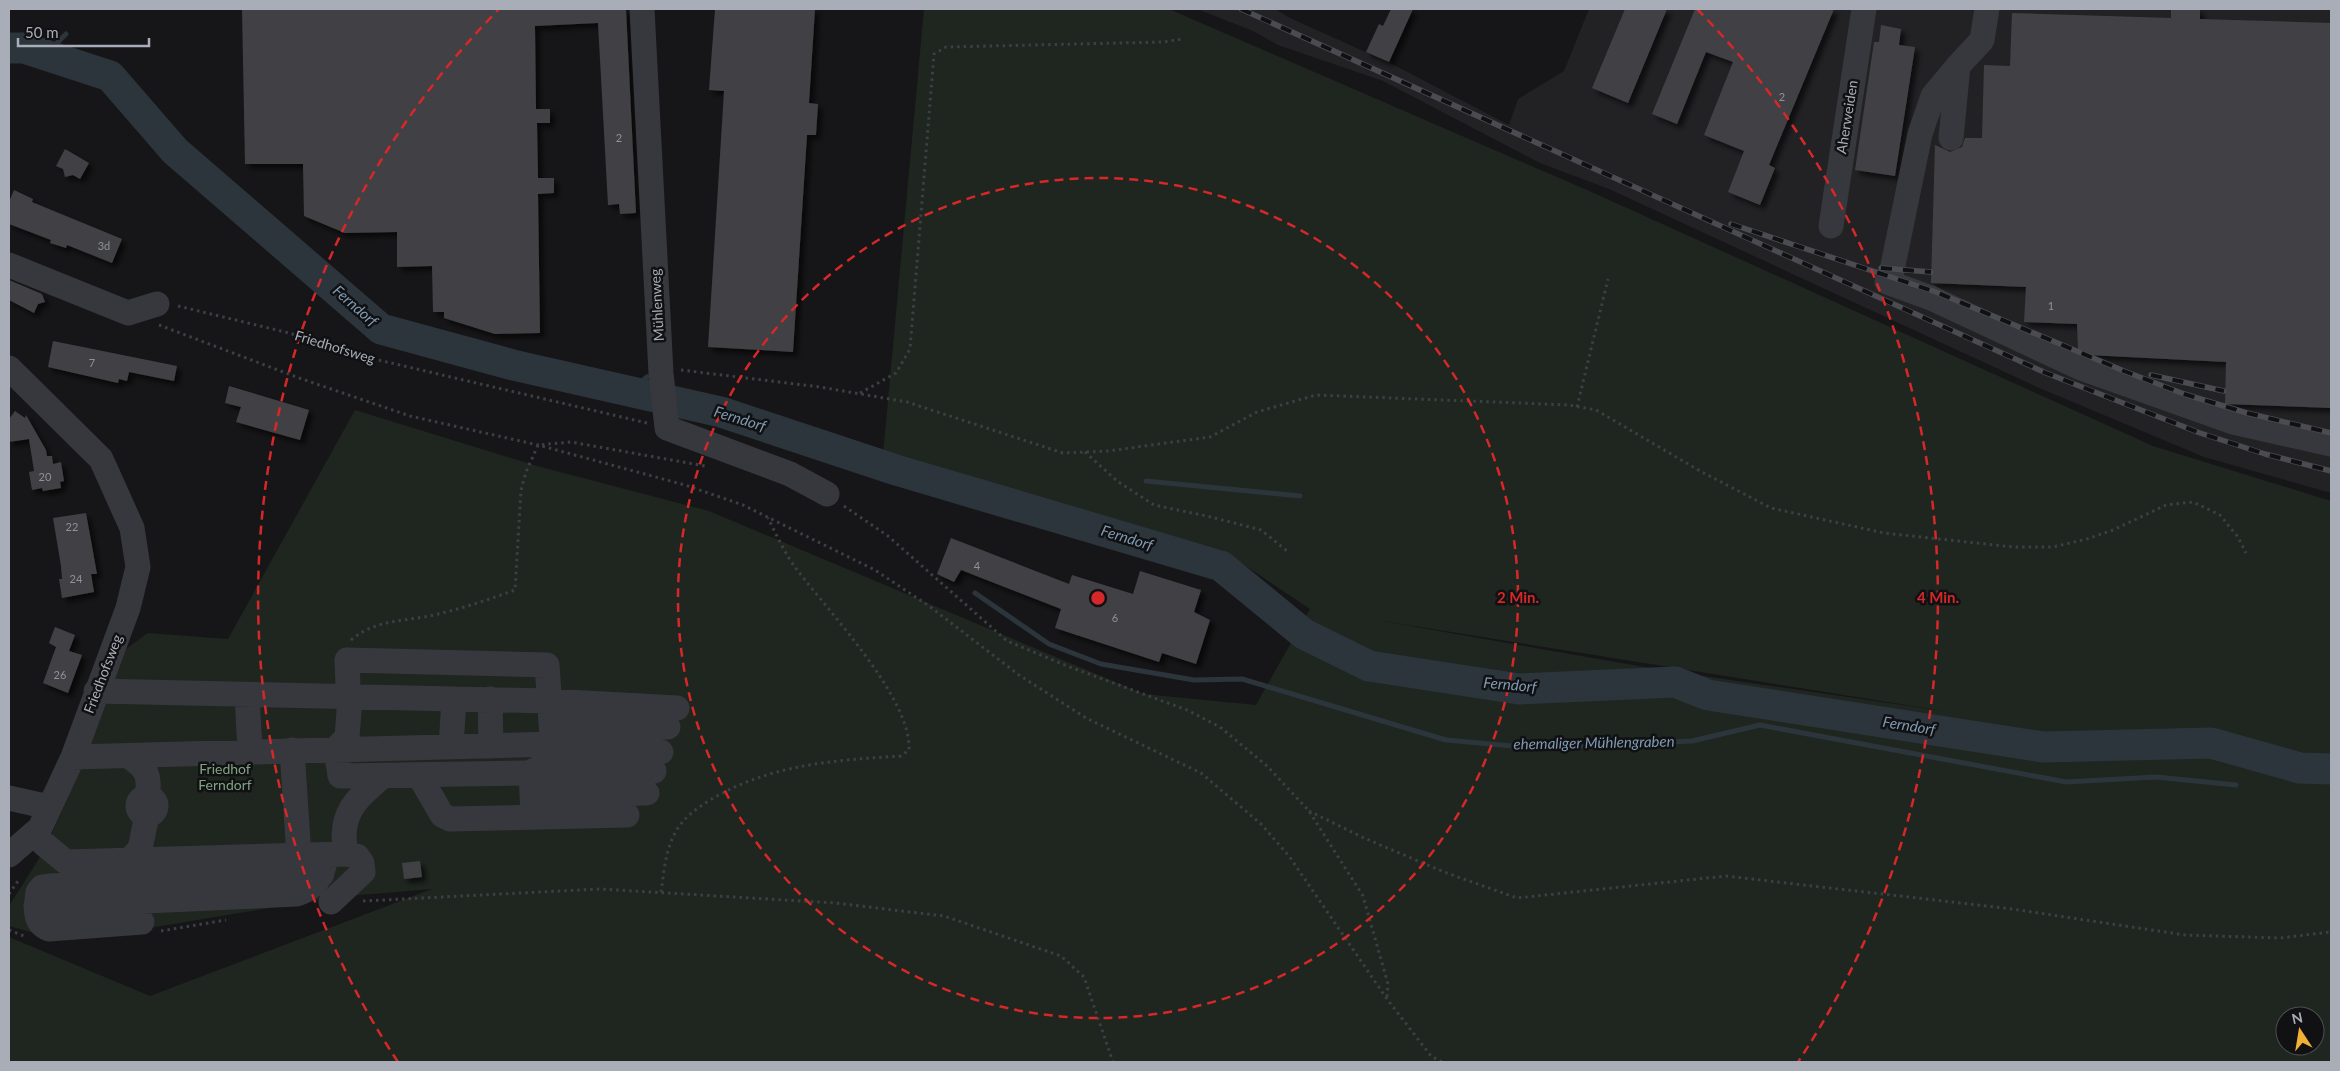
<svg xmlns="http://www.w3.org/2000/svg" width="2340" height="1071" viewBox="0 0 2340 1071" font-family="Lato,sans-serif">
	<style>
		.built { fill: #222225 }
		.green { fill: #1e261f; fill-rule: evenodd }
		.lines { fill: none; stroke-linecap: round; stroke-linejoin: round }
		.stream { stroke: #2c353c; stroke-width: 5 }
		.river { stroke: #2c353c; stroke-width: 31 }
		.building { fill: #404145; filter: url(#shadow) }
		.path { stroke: #3d3f44; stroke-width: 3; stroke-dasharray: 2.5 4; stroke-linecap: butt }
		.minor { stroke: #37383d; stroke-width: 25 }
		.rail-casing { stroke: #4a4c52; stroke-width: 5.5 }
		.rail { stroke: #111113; stroke-width: 4; stroke-dasharray: 11; stroke-linecap: butt }
		.ring { fill: none; stroke: #d62828; stroke-width: 2.5; stroke-dasharray: 9 6 }
		.labels { text-anchor: middle; stroke-width: 5; stroke-linejoin: round; paint-order: stroke }
		.number-label { font-size: 11px; fill: #8e929b }
		.street-label { font-size: 14px; fill: #a8adb8; stroke: #111113 }
		.park-label { font-size: 14px; fill: #7fa381; stroke: #111113 }
		.water-label { font-size: 15px; font-style: italic; fill: #7f9bb3; stroke: #111113 }
		.centre { fill: #d62828; stroke: #111113; stroke-width: 2.5 }
		.ring-label { font-size: 15px; text-anchor: middle; font-weight: bold; fill: #d62828; stroke: #111113; stroke-width: 5; stroke-linejoin: round; paint-order: stroke }
	</style>
	<defs>
		<filter id="shadow"><feDropShadow dx="4.5" dy="4.5" stdDeviation="2.5" flood-color="#0009"/></filter>
	</defs>
	<rect width="100%" height="100%" fill="#161618"/>
	<path class="built" d="M1197,9H1275L1290,18L1392,64L1509,125L1518,99L1564,71L1589,9H2331V493L2204,457L2037,387L1609,189L1540,163L1383,81L1278,45L1253,31Z"/>
	<path class="green" d="M924,9H1169L1596,194L2153,446L2331,501V758L2300,757L2201,733L2126,739L2331,769V1062H9V937L150,996L432,889L336,897L101,936L53,938L9,926V906L45,849L81,768L126,649L148,633L228,639L355,410L537,466L709,511L1144,694L1256,705L1310,609L1222,550L883,455ZM1376,620L1950,712L1656,669ZM2285,1016H2315V1046H2285Z"/>
	<g class="lines">
		<path class="stream" d="M45,55L66,34
			M631,391L647,377
			M1146,481L1300,496
			M975,593L1049,644L1101,664L1194,680L1242,679L1446,740L1535,748L1692,741L1760,725L2066,782L2156,777L2236,785"/>
		<path class="river" d="M9,48H24L110,76L175,151L381,329L513,365L721,412L896,470L1221,566L1304,634L1369,666L1519,689L1675,682L1708,695L2043,747L2211,743L2300,768L2331,769"/>
	</g>
	<path class="building" d="M242,9H626L636,213L620,214L619,204L608,205L598,23L535,26L536,109H550V123H537L538,178H554V193L538,194L540,333L495,334L444,318V312H433L432,266L397,267V232L345,233L304,216L303,164H245Z
		M715,9H815L809,103L818,104L816,135H807L793,352L708,347L724,91L709,90Z
		M1391,9H1413L1389,62L1366,52L1379,24L1383,26Z
		M1625,9H1667L1628,103L1592,88Z
		M1695,9H1834L1769,165L1775,168L1760,205L1728,192L1744,151L1704,135L1733,62L1706,52L1677,124L1652,114Z
		M2171,9H2200V19L2331,23V408L2225,404L2226,362L2088,355L2078,351L2077,324L2024,322L2026,287L1931,283L1935,145L1950,152L1962,147L1965,138H1982L1984,65L2010,66L2012,13L2171,18Z
		M1881,25L1901,29L1899,45L1915,47L1895,176L1855,170L1874,42H1879Z
		M65,149L89,163L80,179L73,175L65,177L63,169L56,166Z
		M14,190L33,199L32,202L122,239L112,263L67,245L66,248L50,243L51,240L9,224V202Z
		M9,280L42,294L45,302L38,304L34,313L9,300Z
		M53,341L177,366L174,381L129,372L127,381L119,379L118,383L48,367Z
		M229,386L309,410L300,440L236,422L241,407L225,403Z
		M15,411L25,418L26,415L46,450L47,456H52L53,464L61,462L64,481L60,482L61,488L43,491L42,488L32,490L29,472L34,471L29,439L9,442V419Z
		M86,513L97,574H91L94,592L62,598L59,579H62L61,566L53,518Z
		M951,538L1069,584L1072,575L1133,594L1140,571L1201,590L1194,612L1210,620L1196,664L1162,653L1159,662L1055,628L1061,609L961,570L954,582L937,574Z
		M55,627L75,635L69,651L82,655L68,693L43,683L56,647L49,643Z
		M420,861L422,877L404,879L402,863Z"/>
	<g class="lines">
		<path class="path" d="M178,306L289,333L374,359L647,423
			M159,325L299,378L410,416L538,445L685,485L743,505L875,570L929,606L1019,675L1086,718L1201,773L1261,824L1289,856L1387,999L1431,1056L1442,1062
			M681,370L820,387L907,402L1063,453L1108,451L1210,437L1257,412L1316,395L1569,405L1596,410L1700,471L1771,508L1884,533L2013,547H2053L2087,539L2113,530L2166,505L2193,502L2220,515L2238,537L2246,553
			M860,393L896,373L910,349L934,54L946,47L1164,42L1182,39
			M1577,407L1608,279
			M1085,452L1117,481L1154,505L1211,517L1261,530L1287,551
			M844,506L888,536L1007,641L1067,666L1187,710L1220,727L1267,766L1309,811L1363,896L1388,984L1387,998
			M351,640C377,618 407,622 438,614C464,608 490,599 515,590L521,490L526,472L538,445L571,442L705,466
			M1309,811L1364,838L1444,872L1517,898L1726,876L2012,909L2185,935L2280,938L2331,932
			M661,892C664,873 665,851 675,833C684,816 701,805 717,796C775,764 836,760 901,756L909,750C912,699 829,612 798,571C786,556 777,536 768,518
			M9,894L20,878
			M363,901L600,889L835,903L944,916L1061,956L1084,977L1113,1062
			M9,930L24,936
			M161,931L226,920"/>
		<path class="minor" d="M642,9L661,373L667,428L790,474L827,494
			M1958,66L1933,96L1920,134L1892,270L1887,282L1931,298L2081,368L2233,422L2331,444
			M1951,138L1958,66L1982,40L1987,9
			M1831,226L1864,9
			M9,265L128,313L157,304
			M9,368L101,459L132,528L138,567L128,608L73,757L40,828L9,855
			M96,691L548,701L677,708
			M247,695L250,751
			M490,699L491,746
			M553,727H668
			M451,747L454,699
			M336,749L347,737L349,712L347,660L547,665L553,752L543,766L531,772L533,816
			M336,749L340,776L654,771
			M292,750L299,856
			M553,752H661
			M73,757L554,744
			M130,757C148,770 149,774 148,797
			M419,775L442,815L450,819L627,815
			M532,796L647,793
			M138 806a9 9 0 1 1 18 0a9 9 0 1 1-18 0Z
			M9,798L49,807
			M44,844L66,862L346,854L357,856L362,863L363,872L331,902
			M346,854C338,814 355,800 383,776
			M129,860L140,849L147,815
			M36,906L297,894C312,889 319,882 324,866
			M142,922L49,929C33,923 36,906 38,892L42,887L49,886L322,874"/>
		<defs>
			<path id="rail" d="M1241,9L2046,373L2200,433L2265,454L2331,471
				M1731,224L1936,292L2124,371L2184,394L2247,413L2331,433
				M1881,268L1931,272
				M2151,375L2224,391"/>
		</defs>
		<use href="#rail" class="rail-casing"/>
		<use href="#rail" class="rail"/>
	</g>
	<g class="ring">
		<circle cx="1098" cy="598" r="420"/>
		<path d="M398 1062A840 840 0 0 1 499 9M1697 9A840 840 0 0 1 1798 1062"/>
	</g>
	<g class="labels">
		<g class="number-label">
			<text x="1782" y="101">2</text>
			<text x="619" y="142">2</text>
			<text x="104" y="250">3d</text>
			<text x="2051" y="310">1</text>
			<text x="92" y="367">7</text>
			<text x="45" y="481">20</text>
			<text x="72" y="531">22</text>
			<text x="977" y="570">4</text>
			<text x="76" y="583">24</text>
			<text x="1115" y="622">6</text>
			<text x="60" y="679">26</text>
		</g>
		<g class="street-label">
			<text transform="translate(1847 117) rotate(-81)" y="5">Aherweiden</text>
			<text transform="translate(657 305) rotate(-93)" y="5">Mühlenweg</text>
			<text transform="translate(335 347) rotate(17)" y="5">Friedhofsweg</text>
			<text transform="translate(103 674) rotate(-69)" y="5">Friedhofsweg</text>
		</g>
		<g class="park-label">
			<text x="225" y="774">Friedhof<tspan x="225" dy="16">Ferndorf</tspan></text>
		</g>
		<g class="water-label">
			<text transform="translate(355 306) rotate(41)" y="5">Ferndorf</text>
			<text transform="translate(740 419) rotate(17)" y="5">Ferndorf</text>
			<text transform="translate(1127 538) rotate(17)" y="5">Ferndorf</text>
			<text transform="translate(1510 685) rotate(5)" y="5">Ferndorf</text>
			<text transform="translate(1909 726) rotate(9)" y="5">Ferndorf</text>
			<text transform="translate(1594 743) rotate(-1)" y="5">ehemaliger Mühlengraben</text>
		</g>
	</g>
	<circle cx="1098" cy="598" r="8" class="centre"/>
	<g class="ring-label">
		<text x="1518" y="603">2 Min.</text>
		<text x="1938" y="603">4 Min.</text>
	</g>
	<rect width="2340" height="1071" fill="none" stroke="#a8adb8" stroke-width="20"/>
	<g transform="translate(2300 1031) rotate(348)"><circle r="24" fill="#111113" stroke="#4d4f55"/>
	<path d="M0-4L9 19L0 12L-9 19Z" fill="#f2b134"/>
	<text y="-8" font-size="14" font-weight="bold" text-anchor="middle" fill="#a8adb8">N</text>
	</g>
	<path d="M18 38v8h131v-8" fill="none" stroke="#a8adb8" stroke-width="2.5"/>
	<text x="25" y="38" font-size="15" fill="#a8adb8" stroke="#111113" stroke-width="4" paint-order="stroke">50 m</text>
</svg>
